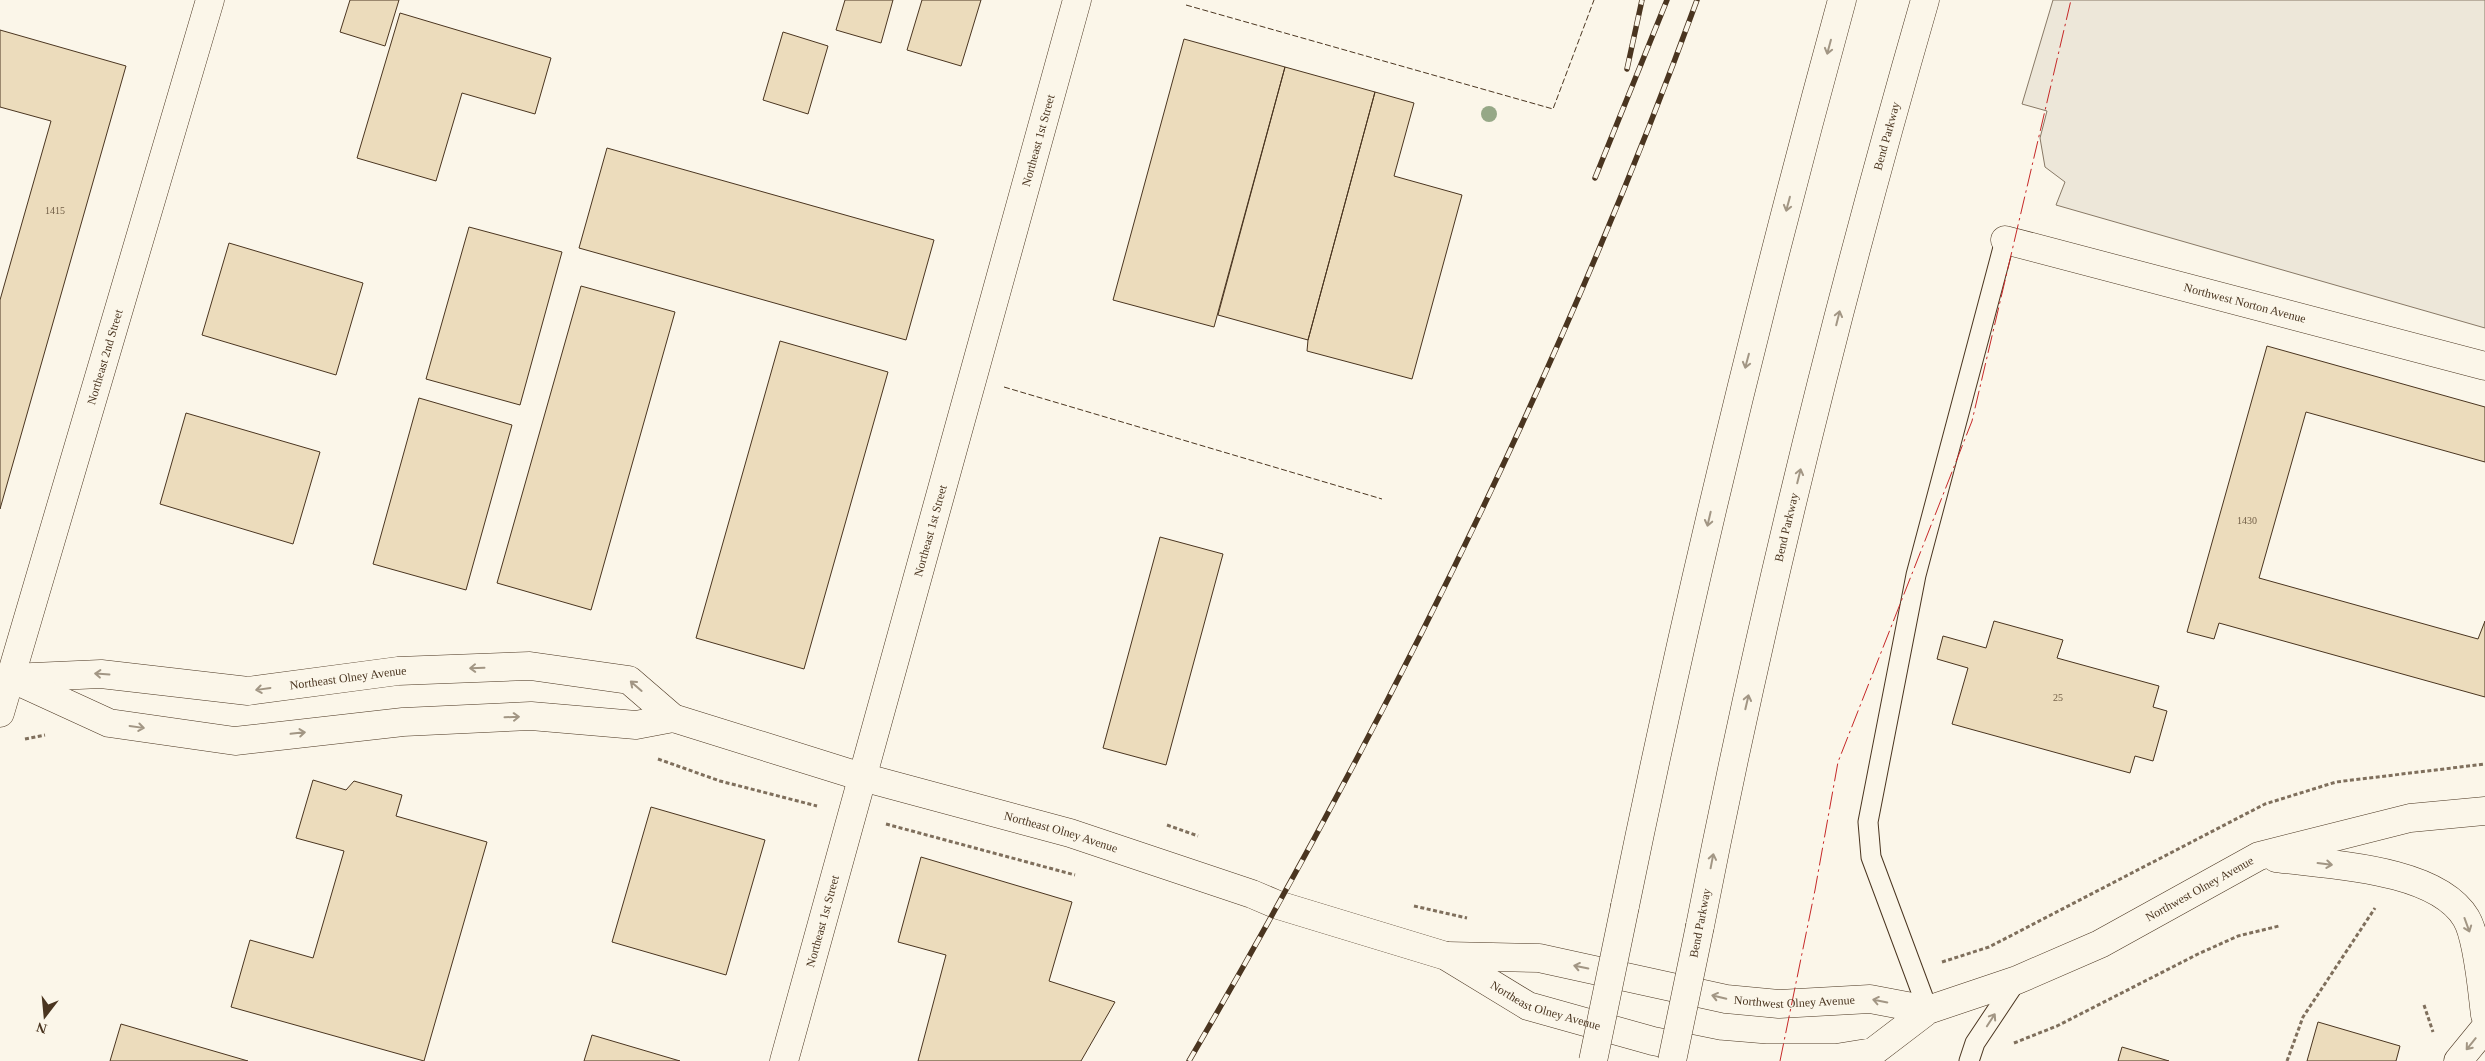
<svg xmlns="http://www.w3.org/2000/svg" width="2485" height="1061" viewBox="0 0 2485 1061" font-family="Georgia,serif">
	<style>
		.parking { fill: #ede7d9; stroke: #887966 }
		.building { fill: #ecdcbc; stroke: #4a3520 }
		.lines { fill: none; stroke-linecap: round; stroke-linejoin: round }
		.service-casing { stroke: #4a3520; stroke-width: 21 }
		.minor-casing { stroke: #4a3520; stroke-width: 29 }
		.secondary-casing { stroke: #4a3520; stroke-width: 29 }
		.trunk-casing { stroke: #4a3520; stroke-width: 29 }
		.path { stroke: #7f6f5c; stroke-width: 3; stroke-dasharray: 4 2.5; stroke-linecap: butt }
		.service { stroke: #fbf6e9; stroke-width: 19 }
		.minor { stroke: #fbf6e9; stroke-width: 28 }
		.secondary { stroke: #fbf6e9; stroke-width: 28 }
		.trunk { stroke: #fbf6e9; stroke-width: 28 }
		.rail-casing { stroke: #4a3520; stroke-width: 5.5 }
		.rail { stroke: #fbf6e9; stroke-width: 4; stroke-dasharray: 11; stroke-linecap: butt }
		.trunk-bridge-casing { stroke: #4a3520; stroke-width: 29; stroke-linecap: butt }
		.trunk-bridge { stroke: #fbf6e9; stroke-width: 28 }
		.fence { stroke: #4a3520; stroke-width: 1; stroke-dasharray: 6 2.5; stroke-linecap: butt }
		.power { stroke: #c62828; stroke-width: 1; stroke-dasharray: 18 4 2.5 4; stroke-linecap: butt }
		.tree { fill: #96a887 }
		.oneway { stroke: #a29684 }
		.labels { text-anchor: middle; stroke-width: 4; stroke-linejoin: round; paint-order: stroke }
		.number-label { font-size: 10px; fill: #725f47 }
		.street-label { font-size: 12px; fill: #4a3520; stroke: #fbf6e9 }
	</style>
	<rect width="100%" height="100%" fill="#fbf6e9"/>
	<path class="parking" d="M2053,0H2485V328L2056,205L2065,182L2045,167L2040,138L2047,111L2022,104Z"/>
	<path class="building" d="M350,0H399L385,46L340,32Z
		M845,0H893L881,43L836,30Z
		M922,0H981L961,66L907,50Z
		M400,13L551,58L535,114L462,93L436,181L357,158Z
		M0,30L126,66L0,509V300L51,121L0,107Z
		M783,32L828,46L808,114L763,100Z
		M1184,39L1285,67L1214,327L1113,300Z
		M1285,67L1375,92L1308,340L1218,315Z
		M1375,92L1414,103L1394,176L1462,195L1412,379L1307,351L1308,340Z
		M607,148L934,240L906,340L579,248Z
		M469,227L562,252L520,405L426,379Z
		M229,243L363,283L336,375L202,335Z
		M581,286L675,312L591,610L497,583Z
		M780,341L888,372L804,669L696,638Z
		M2267,346L2485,407V462L2306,412L2259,578L2478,639L2485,621V697L2219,623L2214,639L2187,632Z
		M419,398L512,425L466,590L373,564Z
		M186,413L320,452L293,544L160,504Z
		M1160,537L1223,554L1166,765L1103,748Z
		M1994,621L2063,640L2057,658L2159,686L2153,707L2167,711L2153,761L2135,756L2130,773L1952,724L1968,668L1937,659L1943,636L1986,648Z
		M313,780L346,790L354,781L402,795L396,816L487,842L424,1061L231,1007L250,940L313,958L344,851L296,838Z
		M651,807L765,840L726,975L612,942Z
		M921,857L1072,902L1049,981L1115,1002L1081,1061H918L946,955L898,942Z
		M2318,1022L2400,1046L2396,1061H2307Z
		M121,1024L248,1061H110Z
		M592,1035L680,1061H584Z
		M2122,1047L2169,1061H2118Z"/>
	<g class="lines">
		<defs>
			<path id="service" d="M1928,1010L1871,857L1868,822L1916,575L2005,240
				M1969,1061L1975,1043L2017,980"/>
			<g id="minor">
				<path id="s1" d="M2005,240L2485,366"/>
				<path id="s2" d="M0,713L210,0"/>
				<path id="s3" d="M784,1061L1077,0"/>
			</g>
			<g id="secondary">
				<path id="s4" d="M10,678L101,674L248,691L398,671L530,666L629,680L673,718L862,777L1070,833L1252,894L1278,905L1446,956L1528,1006L1653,1041L1717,1054L1765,1058H1836L1873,1052L1928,1010L2017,980L2100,944L2259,856L2410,818L2485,811"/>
				<path d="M13,679L109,723L235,741L403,722L531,716L636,725L673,718"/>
				<path d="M2276,858C2329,865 2436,868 2466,918C2478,938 2482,991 2485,1015"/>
				<path id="s5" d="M1447,956L1539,958L1726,999L1779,1004L1870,999L1928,1010"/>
				<path d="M2458,1061L2485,1028"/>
			</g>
			<g id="trunk">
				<path d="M1625,906C1687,602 1760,300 1842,0"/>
				<path id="s6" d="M1700,926C1761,614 1837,305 1925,0"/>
			</g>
		</defs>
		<use href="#service" class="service-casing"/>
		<use href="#minor" class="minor-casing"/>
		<use href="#secondary" class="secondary-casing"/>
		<use href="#trunk" class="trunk-casing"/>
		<path class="path" d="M25,739L45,735
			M658,759L720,781L817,806
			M886,824L1075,875
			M1167,825L1198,836
			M1414,906L1467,918
			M1942,962L1989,947L2265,804L2336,782L2485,764
			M2424,1005L2433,1032
			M2014,1043L2057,1026L2198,954L2238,936L2279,926
			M2287,1061L2303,1017L2375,908"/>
		<use href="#service" class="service"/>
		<use href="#minor" class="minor"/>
		<use href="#secondary" class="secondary"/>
		<use href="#trunk" class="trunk"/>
		<defs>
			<path id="rail" d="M1627,69L1642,0
				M1595,178L1667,0
				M1189,1061C1386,723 1563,368 1697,0"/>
		</defs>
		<use href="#rail" class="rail-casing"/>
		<use href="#rail" class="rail"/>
		<defs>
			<path id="trunk-bridge" d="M1593,1061L1625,906
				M1672,1061L1700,926"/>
		</defs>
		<use href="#trunk-bridge" class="trunk-bridge-casing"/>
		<use href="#trunk-bridge" class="trunk-bridge"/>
		<path class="fence" d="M1186,5L1553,109L1594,0
			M1004,387L1382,499"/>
		<path class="power" d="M1780,1061L1815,890L1838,762L1972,421L2071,0"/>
	</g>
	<circle class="tree" cx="1489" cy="114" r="8"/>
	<defs><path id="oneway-shaft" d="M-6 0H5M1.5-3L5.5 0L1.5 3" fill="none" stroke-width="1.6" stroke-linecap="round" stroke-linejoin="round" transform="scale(1.25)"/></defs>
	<g class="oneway">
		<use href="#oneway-shaft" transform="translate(1829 47) rotate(105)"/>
		<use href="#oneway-shaft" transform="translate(1788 204) rotate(105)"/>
		<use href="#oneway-shaft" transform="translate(1838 318) rotate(-76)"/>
		<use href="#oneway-shaft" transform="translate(1747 361) rotate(105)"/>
		<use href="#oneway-shaft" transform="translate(1799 476) rotate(-76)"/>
		<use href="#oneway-shaft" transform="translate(1709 519) rotate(103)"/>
		<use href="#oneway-shaft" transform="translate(477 668) rotate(178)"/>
		<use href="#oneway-shaft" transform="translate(102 674) rotate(-176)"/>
		<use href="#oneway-shaft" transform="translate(636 686) rotate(-139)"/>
		<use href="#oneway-shaft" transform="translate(263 689) rotate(172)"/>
		<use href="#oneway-shaft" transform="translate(1747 702) rotate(-77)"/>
		<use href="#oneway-shaft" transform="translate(512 717) rotate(-2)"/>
		<use href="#oneway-shaft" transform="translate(137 727) rotate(8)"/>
		<use href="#oneway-shaft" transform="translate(298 733) rotate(-6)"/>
		<use href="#oneway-shaft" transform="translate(1712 861) rotate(-79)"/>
		<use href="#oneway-shaft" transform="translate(2325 864) rotate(7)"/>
		<use href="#oneway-shaft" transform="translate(2467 925) rotate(70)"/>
		<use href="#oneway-shaft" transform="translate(1581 967) rotate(-168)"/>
		<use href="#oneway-shaft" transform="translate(1719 997) rotate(-167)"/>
		<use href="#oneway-shaft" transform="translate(1880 1001) rotate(-169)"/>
		<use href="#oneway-shaft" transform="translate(1991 1020) rotate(-57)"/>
		<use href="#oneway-shaft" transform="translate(2471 1044) rotate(129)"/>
	</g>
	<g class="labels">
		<g class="number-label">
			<text x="55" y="214">1415</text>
			<text x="2247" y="524">1430</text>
			<text x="2058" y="701">25</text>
		</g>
		<g class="street-label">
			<text dy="4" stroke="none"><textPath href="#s6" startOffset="812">Bend Parkway</textPath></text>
			<text dy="4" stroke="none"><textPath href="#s3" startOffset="955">Northeast 1st Street</textPath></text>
			<text dy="4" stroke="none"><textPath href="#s1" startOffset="248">Northwest Norton Avenue</textPath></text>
			<text dy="4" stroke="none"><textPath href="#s2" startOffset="371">Northeast 2nd Street</textPath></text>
			<text dy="4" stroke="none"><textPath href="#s6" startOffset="408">Bend Parkway</textPath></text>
			<text dy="4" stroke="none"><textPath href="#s3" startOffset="550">Northeast 1st Street</textPath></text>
			<text dy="4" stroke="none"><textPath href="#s4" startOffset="340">Northeast Olney Avenue</textPath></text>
			<text dy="4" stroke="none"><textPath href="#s4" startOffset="1085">Northeast Olney Avenue</textPath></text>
			<text dy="4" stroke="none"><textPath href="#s4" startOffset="2305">Northwest Olney Avenue</textPath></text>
			<text dy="4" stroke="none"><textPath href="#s3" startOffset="145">Northeast 1st Street</textPath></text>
			<text transform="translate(1700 923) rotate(-79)" y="4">Bend Parkway</text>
			<text dy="4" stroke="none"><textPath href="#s5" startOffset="352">Northwest Olney Avenue</textPath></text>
			<text dy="4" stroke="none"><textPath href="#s4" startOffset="1602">Northeast Olney Avenue</textPath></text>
		</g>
	</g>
	<g transform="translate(45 1016) rotate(196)" stroke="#fbf6e9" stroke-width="4" paint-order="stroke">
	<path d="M0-4L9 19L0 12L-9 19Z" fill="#4a3520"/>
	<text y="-8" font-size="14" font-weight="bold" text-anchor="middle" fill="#4a3520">N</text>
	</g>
</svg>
